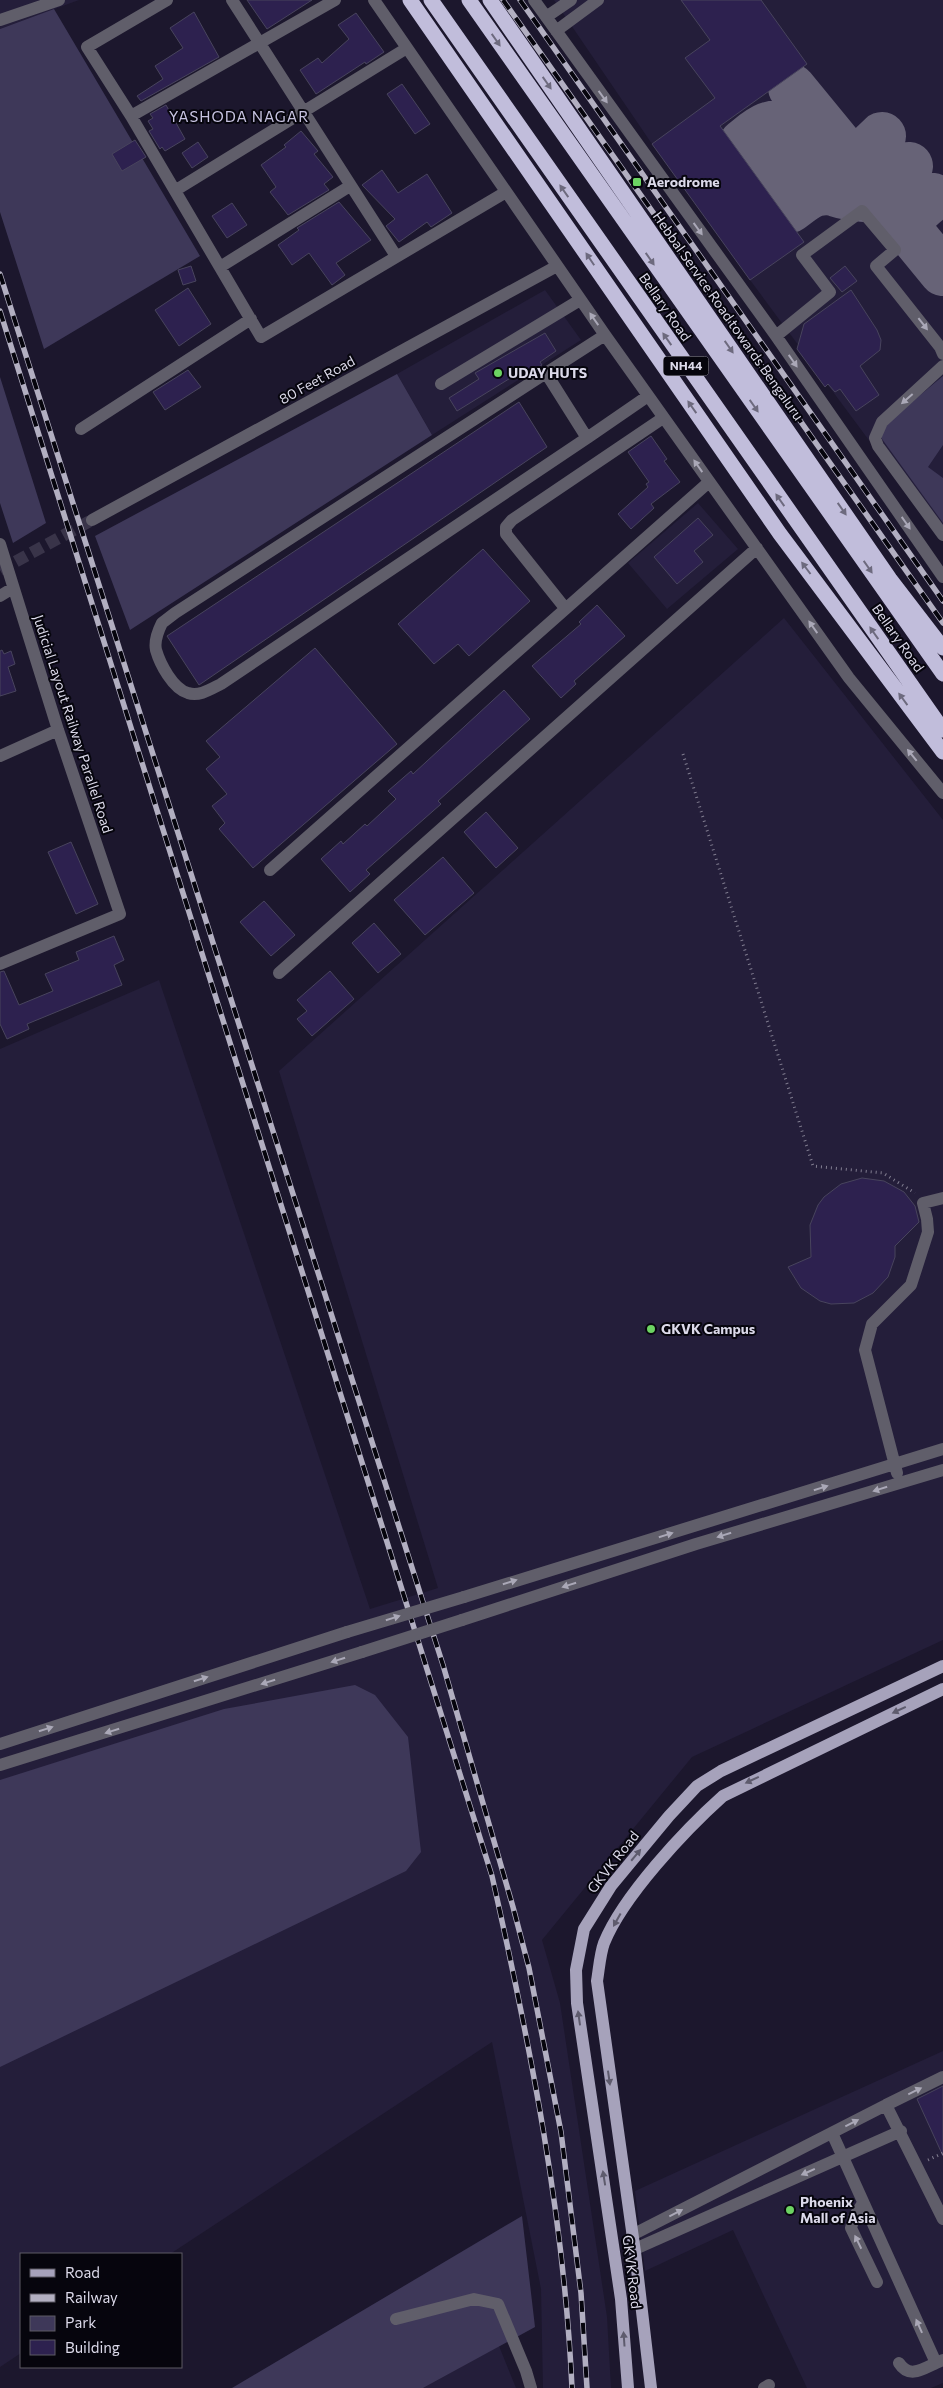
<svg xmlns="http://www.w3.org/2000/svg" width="943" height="2388" viewBox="0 0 943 2388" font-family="Commissioner,sans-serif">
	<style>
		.built { fill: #241e3a }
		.green { fill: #3e3859 }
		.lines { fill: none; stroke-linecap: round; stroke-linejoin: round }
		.taxiway { stroke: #676377; stroke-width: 48 }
		.building { fill: #2d214f; stroke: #48445d }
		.minor-tunnel { stroke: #393449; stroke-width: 12; stroke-dasharray: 12 6; stroke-linecap: butt }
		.path { stroke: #817d90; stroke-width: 3; stroke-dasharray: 1 4; stroke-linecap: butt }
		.minor { stroke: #605e6a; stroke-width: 12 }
		.major { stroke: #a6a2bb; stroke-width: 12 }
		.highway { stroke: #c1bddb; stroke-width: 15 }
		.rail-casing { stroke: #b2afc1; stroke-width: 5.5 }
		.rail { stroke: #06050d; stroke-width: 4; stroke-dasharray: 11; stroke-linecap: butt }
		.minor-bridge { stroke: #605e6a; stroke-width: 12 }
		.oneway { fill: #6d6a7e }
		.oneway2 { fill: #aaa8b7 }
		.oneway3 { fill: #5e5b6d }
		.poi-dot { fill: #6cd362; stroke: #06050d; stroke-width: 2 }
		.labels { text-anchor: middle; stroke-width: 4; stroke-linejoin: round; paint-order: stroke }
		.shield { fill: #06050d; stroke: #9c9aa8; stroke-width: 1 }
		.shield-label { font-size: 12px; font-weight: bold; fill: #dcdaea }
		.poi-label { font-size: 14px; font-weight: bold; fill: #dcdaea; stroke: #06050d; text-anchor: start }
		.street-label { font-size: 14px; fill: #dcdaea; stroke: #06050d }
		.neighbourhood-label { font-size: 15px; letter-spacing: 1px; fill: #c7c3e1; stroke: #06050d }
	</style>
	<rect width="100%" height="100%" fill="#1c172d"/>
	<path class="built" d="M0,0H79L0,29Z
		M554,0H943V540L750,280L652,144Z
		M545,290L581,340L432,435L397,374Z
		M698,503L738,549L667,609L628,563Z
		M784,618L943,820V1640L692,1757L542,1940L560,2003L607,2317L611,2388H543L541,2289L492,2042L170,2254H21V2353L0,2367V1049L159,980L370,1609L438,1588L279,1071Z
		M943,2051V2383L931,2388H807L733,2230L645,2271L635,2191Z
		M499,2346L516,2388H423Z"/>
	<path class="green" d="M54,9L200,256L44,349L0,212V29Z
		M397,374L432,435L130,630L95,536Z
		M943,376V445L928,467L943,478V523L882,439V431L888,422Z
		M0,377L46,523L13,543L0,503Z
		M355,1685L375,1695L408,1737L421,1852L406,1871L0,2067V1780L224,1709Z
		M522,2216L535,2327L423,2388H232Z"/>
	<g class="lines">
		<path class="taxiway" d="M792,88L943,272
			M782,123L834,192C853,201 873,193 890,208
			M743,143C756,133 771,117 787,129
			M862,174L860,168V157L882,136
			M767,175L790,158L800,156L810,161
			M890,208L885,197L886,186L909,166
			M790,209C805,198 815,188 834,192
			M914,236C904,218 920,208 933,197"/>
	</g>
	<path class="building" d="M247,0H312L267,29Z
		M681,0H761L807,64L720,126L804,242L750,280L652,144L715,98L685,58L710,40Z
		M194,12L219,57L141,101L137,96L163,79L155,66L183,48L170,28Z
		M356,13L384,52L366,64L365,62L316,94L300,70L318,58L322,63L349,39L338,25Z
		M402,84L430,124L415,134L387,94Z
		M166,105L185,139L165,151L162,147L160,149L149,131L153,129L148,121L153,118L150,114Z
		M301,131L318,151L314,154L333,177L324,184L329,190L288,215L270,192L276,187L261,165L286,147L284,145Z
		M135,140L146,157L122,171L112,154Z
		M198,142L208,157L192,168L182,153Z
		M382,170L398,193L427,174L452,213L431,227L427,222L399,242L386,226L395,219L362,185Z
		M339,202L371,240L336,263L345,275L332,285L309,253L292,265L278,245L299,230L297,228Z
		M232,203L247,225L227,238L212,216Z
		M191,266L196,281L183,285L178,270Z
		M845,266L857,281L842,292L830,278Z
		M188,288L211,324L179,346L155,310Z
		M851,290L877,330L881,340L880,350L860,366L879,395L856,411L840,389L835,392L828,384L825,387L797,349L804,324Z
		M545,333L556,351L540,362L542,365L528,373L525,369L457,411L449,398L479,379L475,373Z
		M188,370L201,387L165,410L153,392Z
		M519,402L547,447L199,685L167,636Z
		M651,436L667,459L664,461L680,482L651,504L654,508L631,529L618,514L648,487L646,484L649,482L628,452Z
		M698,518L713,535L694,551L703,562L677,584L654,557Z
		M483,549L530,601L469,656L458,644L434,664L398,624Z
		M597,605L625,636L574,681L576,684L561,698L532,666L581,624L579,622Z
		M315,648L397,744L253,868L219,829L225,823L212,806L227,794L206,769L220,757L206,741Z
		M2,650L4,654L11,651L15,664L8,667L16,691L0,696V651Z
		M504,690L530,719L438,801L441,804L366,870L370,874L350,892L321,859L341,841L343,844L365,824L367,826L396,799L388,791L411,771L413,774Z
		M486,812L518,848L496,868L464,832Z
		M71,842L98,904L76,914L48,852Z
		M443,857L474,893L425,935L394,900Z
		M264,901L295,935L271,956L240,922Z
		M374,923L401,954L378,973L352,943Z
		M114,936L124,960L114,965L122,985L27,1024L29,1029L7,1039L0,1024V972L4,971L19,1005L53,991L45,974L79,960L76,952Z
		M330,971L354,999L312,1036L297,1019L307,1011L297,1000Z
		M862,1178L884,1181L904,1192L915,1206L919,1222L895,1246V1257L888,1277L873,1293L854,1303L831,1304L820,1301L801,1288L788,1267L811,1257L810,1225L818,1205L824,1197L841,1184Z
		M943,2086V2156L917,2099Z"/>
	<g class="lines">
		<path class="minor-tunnel" d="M0,570L92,520"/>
		<path class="path" d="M683,754L813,1166L883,1173L915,1193
			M928,2160L943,2153"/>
		<path class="minor" d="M167,0L87,47L131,116L261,337L506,192
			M232,0L396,256
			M374,0L605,335L849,678L943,793
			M534,0L776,336L943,577
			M546,17L571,0
			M0,20L59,0
			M556,31L598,0
			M131,116L335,0
			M176,190L407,48
			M220,267L350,186
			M776,336L830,292L802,255L862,211L895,250L876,266L940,347L943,354
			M943,366L882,422L875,438L878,446L943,535
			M546,373L587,438L221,684C211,689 199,697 188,693C173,689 160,664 156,650C154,641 158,631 162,623L175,613L546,373L605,335
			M441,384L580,300
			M81,429L251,319
			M587,438L648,396
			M92,520L557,266
			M0,544L58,730L120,914L0,964
			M0,596L13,588
			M565,608L506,534V527L512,520L663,418
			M0,756L58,730
			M270,870L709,482
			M279,973L757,548
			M897,1473L865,1350L872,1324L911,1285L928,1232L927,1219L923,1203L943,1198
			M464,1597L943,1449
			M462,1620L696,1544L943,1470
			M0,1744L347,1632
			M0,1765L362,1652
			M886,2105L943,2077
			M832,2133L936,2363L943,2360
			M863,2203L854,2217L851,2228L877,2282
			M632,2235L886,2105L943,2219
			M635,2249L901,2131
			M396,2319L474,2299L498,2304L526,2371L531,2388
			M899,2363C909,2379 923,2369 936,2363
			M764,2388L769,2385"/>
		<path class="major" d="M628,2388L621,2299L577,2003L576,1970L584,1929L611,1886L669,1816L697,1786L721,1771L943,1666
			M651,2388L635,2252L597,1981C599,1969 600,1954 604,1943C623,1896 685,1830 723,1796L943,1689"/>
		<path class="highway" d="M410,0L780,534L943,752
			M431,0L943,730
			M469,0L943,674
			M490,0L890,579L943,648"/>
		<defs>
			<path id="rail" d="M503,0L943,623
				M520,0L943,601
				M0,274L443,1665L513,1907L529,1968L561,2132L581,2293L587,2388
				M0,311L492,1876C530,2045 564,2214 572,2388"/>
		</defs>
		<use href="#rail" class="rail-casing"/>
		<use href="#rail" class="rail"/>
		<path class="minor-bridge" d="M347,1632L464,1597
			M362,1652L462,1620"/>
	</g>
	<defs><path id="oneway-solid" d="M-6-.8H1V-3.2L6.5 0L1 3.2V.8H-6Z" transform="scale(1.25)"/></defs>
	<g class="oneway">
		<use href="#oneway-solid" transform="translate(496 40) rotate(55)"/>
		<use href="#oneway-solid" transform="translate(547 83) rotate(55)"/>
		<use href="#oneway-solid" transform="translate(564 191) rotate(-125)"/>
		<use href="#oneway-solid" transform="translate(590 259) rotate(-124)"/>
		<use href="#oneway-solid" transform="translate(650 259) rotate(55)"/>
		<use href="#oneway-solid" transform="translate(667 339) rotate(-125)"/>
		<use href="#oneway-solid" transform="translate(729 347) rotate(55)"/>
		<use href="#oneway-solid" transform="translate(754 406) rotate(55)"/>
		<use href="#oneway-solid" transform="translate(692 407) rotate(-125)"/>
		<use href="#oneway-solid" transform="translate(780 500) rotate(-125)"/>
		<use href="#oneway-solid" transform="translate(842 509) rotate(55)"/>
		<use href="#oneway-solid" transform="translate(868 567) rotate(55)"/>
		<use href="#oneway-solid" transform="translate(806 568) rotate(-127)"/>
		<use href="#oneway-solid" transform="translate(874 633) rotate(-125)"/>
		<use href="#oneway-solid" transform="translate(903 699) rotate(-126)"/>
	</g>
	<g class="oneway2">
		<use href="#oneway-solid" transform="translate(603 97) rotate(54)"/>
		<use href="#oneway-solid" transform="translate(698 229) rotate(54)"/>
		<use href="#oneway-solid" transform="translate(594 319) rotate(-125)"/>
		<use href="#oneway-solid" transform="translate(923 324) rotate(52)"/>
		<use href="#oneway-solid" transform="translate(793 361) rotate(55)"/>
		<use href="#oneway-solid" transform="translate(907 399) rotate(139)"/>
		<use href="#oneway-solid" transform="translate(698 466) rotate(-125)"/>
		<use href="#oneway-solid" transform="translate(906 523) rotate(55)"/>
		<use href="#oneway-solid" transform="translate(813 627) rotate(-125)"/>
		<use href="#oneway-solid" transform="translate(912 755) rotate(-129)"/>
		<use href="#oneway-solid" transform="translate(821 1488) rotate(-17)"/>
		<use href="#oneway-solid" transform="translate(880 1489) rotate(163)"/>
		<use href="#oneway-solid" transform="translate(666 1535) rotate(-17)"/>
		<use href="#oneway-solid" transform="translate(724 1535) rotate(163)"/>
		<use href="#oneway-solid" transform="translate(510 1582) rotate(-17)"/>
		<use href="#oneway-solid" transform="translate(569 1585) rotate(162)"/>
		<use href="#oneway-solid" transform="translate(393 1618) rotate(-17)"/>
		<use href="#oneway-solid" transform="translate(338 1660) rotate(162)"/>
		<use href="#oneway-solid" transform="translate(201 1679) rotate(-18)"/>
		<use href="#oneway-solid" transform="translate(268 1682) rotate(163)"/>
		<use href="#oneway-solid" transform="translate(46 1729) rotate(-18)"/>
		<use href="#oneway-solid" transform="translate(112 1731) rotate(163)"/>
		<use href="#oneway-solid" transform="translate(915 2091) rotate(-26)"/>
		<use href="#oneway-solid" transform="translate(852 2123) rotate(-27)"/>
		<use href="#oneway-solid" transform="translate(808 2172) rotate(156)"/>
		<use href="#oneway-solid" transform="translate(676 2213) rotate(-27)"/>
		<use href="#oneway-solid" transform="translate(858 2242) rotate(-116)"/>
		<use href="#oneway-solid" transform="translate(919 2326) rotate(-114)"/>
	</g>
	<g class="oneway3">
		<use href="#oneway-solid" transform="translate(899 1710) rotate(155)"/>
		<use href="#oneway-solid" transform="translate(752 1780) rotate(155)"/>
		<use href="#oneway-solid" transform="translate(636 1855) rotate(-50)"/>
		<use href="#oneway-solid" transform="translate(617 1920) rotate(119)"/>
		<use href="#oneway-solid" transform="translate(579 2018) rotate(-98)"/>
		<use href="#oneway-solid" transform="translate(609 2078) rotate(82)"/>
		<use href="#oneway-solid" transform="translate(604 2178) rotate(-99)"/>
		<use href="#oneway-solid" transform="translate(624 2339) rotate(-94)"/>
	</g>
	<g class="poi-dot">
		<rect x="632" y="177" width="10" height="10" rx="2.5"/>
		<circle cx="498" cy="373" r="5"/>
		<circle cx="651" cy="1329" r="5"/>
		<circle cx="790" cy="2210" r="5"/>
	</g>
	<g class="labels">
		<rect class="shield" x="663.5" y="356.5" width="45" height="19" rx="4"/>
		<g class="shield-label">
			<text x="686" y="370">NH44</text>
		</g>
		<g class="poi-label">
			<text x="647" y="187">Aerodrome</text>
			<text x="508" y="378">UDAY HUTS</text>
			<text x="661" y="1334">GKVK Campus</text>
			<text x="800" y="2207">Phoenix<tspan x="800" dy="16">Mall of Asia</tspan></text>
		</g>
		<g class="street-label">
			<text transform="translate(665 307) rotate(55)" y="5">Bellary Road</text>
			<text transform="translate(728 316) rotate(55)" y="5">Hebbal Service Road towards Bengaluru</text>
			<text transform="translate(317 380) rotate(-29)" y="5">80 Feet Road</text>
			<text transform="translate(898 638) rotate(55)" y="5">Bellary Road</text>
			<text transform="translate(73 724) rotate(72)" y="5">Judicial Layout Railway Parallel Road</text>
			<text transform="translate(613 1862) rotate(-52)" y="5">GKVK Road</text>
			<text transform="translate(632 2272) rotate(83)" y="5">GKVK Road</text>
		</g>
		<g class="neighbourhood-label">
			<text x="239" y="122">YASHODA NAGAR</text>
		</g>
	</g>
	<rect x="20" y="2253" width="162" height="115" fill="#06050d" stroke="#5c5a65"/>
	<rect x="30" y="2269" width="25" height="8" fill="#a6a2bb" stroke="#5c5a65"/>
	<text x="65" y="2278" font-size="15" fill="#dcdaea">Road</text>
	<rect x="30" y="2294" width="25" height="8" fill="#b2afc1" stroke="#5c5a65"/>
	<text x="65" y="2303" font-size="15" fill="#dcdaea">Railway</text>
	<rect x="30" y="2316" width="25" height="15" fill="#3e3859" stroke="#5c5a65"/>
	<text x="65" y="2328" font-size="15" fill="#dcdaea">Park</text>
	<rect x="30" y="2340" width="25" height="15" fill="#2d214f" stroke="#5c5a65"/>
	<text x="65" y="2353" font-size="15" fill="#dcdaea">Building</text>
</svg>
